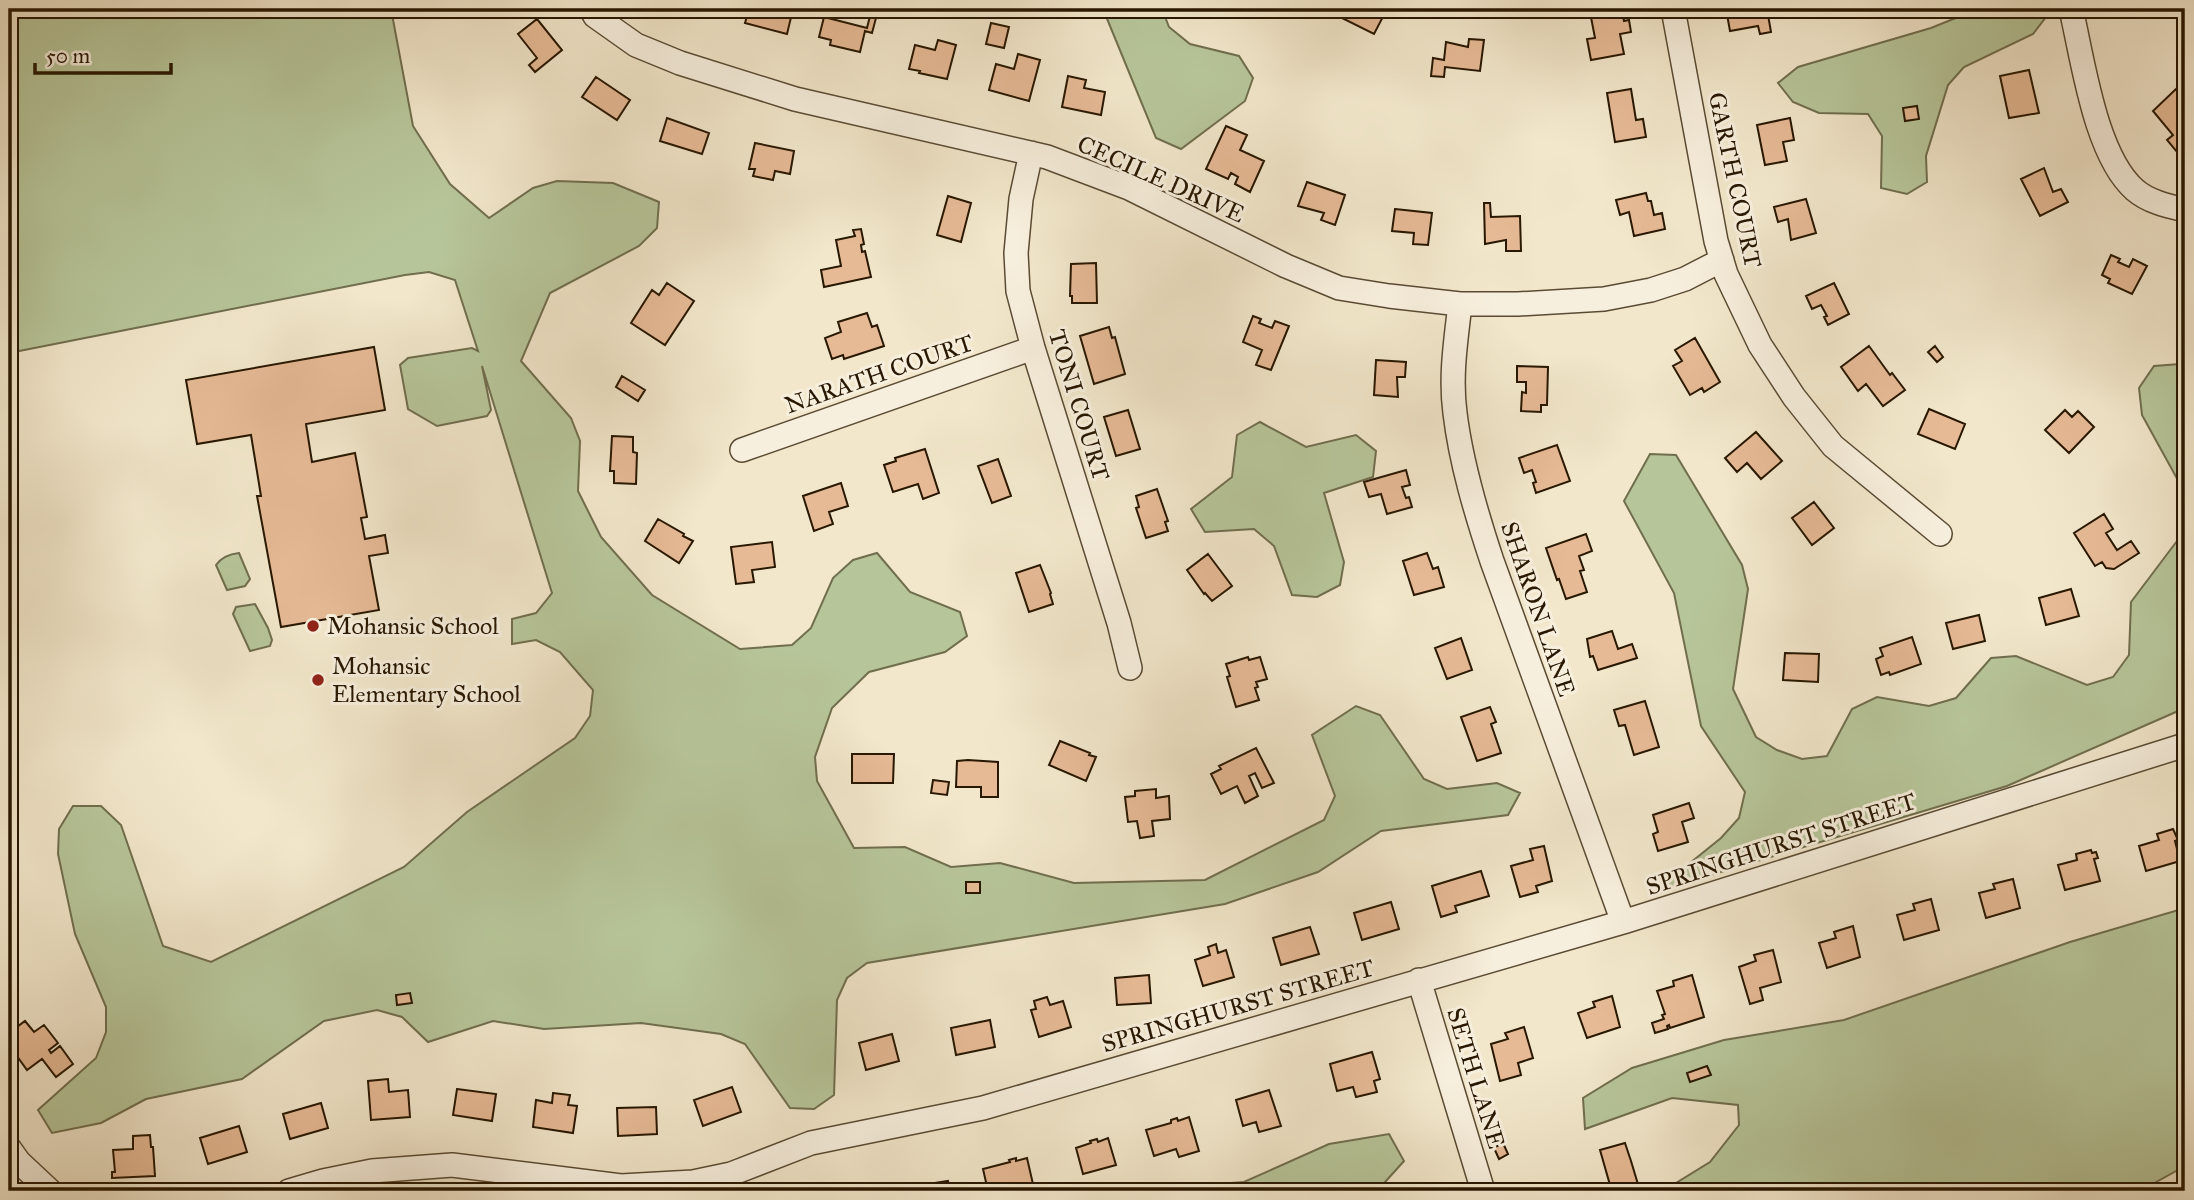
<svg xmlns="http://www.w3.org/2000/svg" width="2194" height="1200" viewBox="0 0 2194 1200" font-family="'IM FELL Great Primer',serif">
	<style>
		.green { fill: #b7c69a; stroke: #706e4e; stroke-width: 2 }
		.building { fill: #e6ba95; stroke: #281701; stroke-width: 2 }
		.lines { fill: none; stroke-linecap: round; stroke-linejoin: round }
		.street-casing { stroke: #5a4b34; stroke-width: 26 }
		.street { stroke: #f7efdd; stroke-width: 23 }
		.poi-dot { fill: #8f2418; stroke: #f7efdd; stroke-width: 2.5 }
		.labels { text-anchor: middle; stroke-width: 6; stroke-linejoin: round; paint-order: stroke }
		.street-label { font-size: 24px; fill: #281701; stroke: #f7efdd }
		.poi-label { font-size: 24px; fill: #281701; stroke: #f7efdd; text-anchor: start }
	</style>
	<rect width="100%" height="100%" fill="#f2e7cb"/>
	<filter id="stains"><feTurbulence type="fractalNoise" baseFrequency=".00286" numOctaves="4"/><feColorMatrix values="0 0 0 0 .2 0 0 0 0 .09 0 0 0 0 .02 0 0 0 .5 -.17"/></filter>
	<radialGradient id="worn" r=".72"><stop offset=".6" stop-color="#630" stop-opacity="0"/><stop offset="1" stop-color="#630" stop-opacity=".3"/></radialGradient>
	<path class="green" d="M9,9H391L413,126L450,184L489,218L533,188L557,181L613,183L659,202L657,228L639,246L550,293L521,361L571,418L580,441L578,491L601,537L652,595L740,649L792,645L811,628L833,578L853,560L877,553L910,592L960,612L967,636L945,652L869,672L832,708L815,757L817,781L854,848L905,847L951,867L1000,863L1074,883L1205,880L1324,820L1335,796L1312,735L1356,706L1380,715L1424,779L1447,789L1497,783L1520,793L1508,815L1381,831L1318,872L1225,904L867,963L847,978L837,1000L834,1095L814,1109L790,1108L745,1044L721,1034L641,1023L544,1029L493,1021L428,1042L402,1017L377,1010L324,1021L242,1079L146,1099L101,1123L52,1133L38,1110L96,1058L106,1032V1007L75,934L58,854L59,829L73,806H101L121,825L163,946L211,962L404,867L467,812L575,738L590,716L593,690L560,652L536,640L512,644V619L536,613L552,593L482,366L491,410L487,416L437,426L408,409L400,365L408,358L472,348L478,351L455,280L429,272L405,275L9,353Z
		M1103,9H1162L1169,27L1190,44L1239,56L1253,78L1245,101L1181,149L1156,138Z
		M1978,9H2045L2049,13L2033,34L1964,67L1948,85L1926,156L1927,182L1907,194L1881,188L1882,136L1868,114L1819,113L1793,102L1778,83L1798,67L1931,28Z
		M2180,364L2185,368V708L2007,786L1654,892L1721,838L1739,818L1745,792L1701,726L1674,593L1624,501L1650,454L1676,455L1742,565L1748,589L1733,689L1756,737L1777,750L1802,759L1827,756L1852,709L1877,697L1929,706L1956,698L1991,658L2016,656L2087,685L2113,677L2129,655L2131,602L2180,537V484L2142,415L2139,388L2154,366Z
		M1260,422L1306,447L1356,435L1376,451L1373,477L1324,493L1344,562L1340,585L1317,597L1292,595L1274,546L1254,529L1205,532L1191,509L1232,477L1237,435Z
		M239,553L250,579L245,586L227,590L216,565C221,558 230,554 239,553Z
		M255,604L268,628L272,640L270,646L250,651L233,614L236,607Z
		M2185,908V1166L2140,1191H1663L1710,1162L1739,1125L1738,1105L1672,1098L1585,1129L1583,1098L1632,1068L1724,1040L1844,1020L2070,942Z
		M1389,1134L1404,1161L1377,1191H1147L1153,1189L1244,1182L1329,1144Z"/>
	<path class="building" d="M749,9H793L787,34L745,23Z
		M1337,9H1387L1374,34L1334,14Z
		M1609,9H1622L1624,21L1629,20L1631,32L1620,34L1624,54L1591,60L1587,39L1595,38L1590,12Z
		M1726,9H1767L1771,32L1760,34L1758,26L1730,31Z
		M2139,9H2165V11L2141,15Z
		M870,16L876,18L872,33L865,31L860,52L830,45L831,40L819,37L824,17L867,28Z
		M537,19L562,50L535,72L529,65L537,58L518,34Z
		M991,23L1009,27L1004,48L986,44Z
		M1469,39L1484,40L1480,71L1445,67L1444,77L1431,76L1433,58L1444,60L1446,42L1468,47Z
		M938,40L956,45L947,79L919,73L920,71L909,69L915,45L935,50Z
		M1018,54L1040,60L1029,101L989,90L996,64L1014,69Z
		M2029,70L2039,113L2009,118L2000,76Z
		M1068,76L1086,80L1084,88L1105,92L1101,115L1062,107Z
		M596,77L630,100L617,120L582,97Z
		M1631,89L1636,120L1643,119L1646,137L1615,142L1607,93Z
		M2176,89L2185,100L2178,106L2185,114V146L2177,152L2167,140L2173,135L2153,111Z
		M1917,106L1919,119L1905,121L1903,108Z
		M667,118L709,133L702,154L660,141Z
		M1790,118L1794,140L1783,142L1787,161L1765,165L1757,125Z
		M1226,126L1247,135L1240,150L1264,161L1250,192L1235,184L1238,177L1231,173L1228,179L1206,169Z
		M755,143L794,151L790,174L775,171L773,180L753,176L755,169H749Z
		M2044,168L2053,192L2061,189L2068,202L2040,216L2021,179Z
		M1307,182L1345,195L1335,225L1321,220L1324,213L1298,206Z
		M1646,193L1648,201H1651L1654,215L1662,213L1665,229L1634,236L1629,212L1620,215L1616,200Z
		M948,196L971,203L961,242L937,235Z
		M1806,199L1816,233L1791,240L1788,219L1778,222L1774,207Z
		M1484,203H1490L1491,217L1520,216L1521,251H1506V240L1485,244Z
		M1395,209L1432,213L1428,245L1413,244L1414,233L1392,231Z
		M861,229L864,244L861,245L862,252L865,251L871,277L824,287L821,270L841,266L836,240L855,236L853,230Z
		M2111,255L2120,259L2118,262L2129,267L2133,259L2147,266L2132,294L2108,283L2110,279L2102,275Z
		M1096,263L1097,303H1072V296H1070L1071,264Z
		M667,283L694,301L665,345L631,323L652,290L659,295Z
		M1834,283L1849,314L1828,325L1824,317L1827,316L1821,305L1812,309L1806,296Z
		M867,313L872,327L877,325L884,346L844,359L843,355L832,359L825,338L841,332L838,322Z
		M1253,316L1261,319L1259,323L1272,328L1275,321L1289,326L1271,370L1256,365L1262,350L1243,342Z
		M1109,327L1112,338L1115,337L1125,374L1094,384L1080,336Z
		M1695,338L1720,382L1704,392L1702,388L1690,395L1673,366L1682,361L1675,350Z
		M1869,346L1890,375L1892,373L1905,390L1883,406L1866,384L1858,391L1841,367Z
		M1935,346L1943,357L1937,362L1928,352Z
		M374,347L385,410L306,424L312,462L355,453L367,517L361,518L365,539L385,535L388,553L369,556L379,610L281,627L257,496H261L251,435L197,444L186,380Z
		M1376,360L1406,362L1405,377H1397L1398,397L1374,395Z
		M1517,366L1548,367L1547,405H1541V412L1521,411L1522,392L1526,393V382H1517Z
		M622,376L645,390L638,401L616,387Z
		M1929,409L1965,424L1955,449L1918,434Z
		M1128,410L1140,449L1116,456L1104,417Z
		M2065,410L2072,417L2078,411L2094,427L2069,453L2045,430Z
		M1756,432L1782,461L1761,479L1747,463L1737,472L1725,458Z
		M612,436L633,437V452L637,453L636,484L614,483V471H610Z
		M1557,445L1570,481L1536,493L1533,483L1536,482L1532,470L1524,473L1519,458Z
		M925,449L939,493L923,499L918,484L893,492L884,465L896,461L895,458Z
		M998,459L1011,496L992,503L978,466Z
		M1406,470L1410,485L1402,487L1406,498L1409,497L1412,507L1387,514L1381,494L1369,497L1364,482Z
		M841,483L848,506L829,512L833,524L814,531L803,496Z
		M1157,489L1168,521L1165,522L1168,531L1146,538L1136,508L1139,507L1136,496Z
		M1814,502L1834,528L1812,545L1792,518Z
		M2104,514L2113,529L2106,533L2117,550L2131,541L2139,553L2114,569L2106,568L2102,562L2095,566L2074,533Z
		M658,519L684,534L683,536L693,541L679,563L645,541Z
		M1586,534L1592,551L1579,556L1584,570L1580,571L1587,592L1566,599L1559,579L1557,580L1546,548Z
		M772,542L775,567L752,570L754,582L736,584L731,547Z
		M1427,553L1433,569L1438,567L1444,587L1414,595L1403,561Z
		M1208,554L1232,586L1212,601L1205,593L1204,594L1187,570Z
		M1040,565L1051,593L1050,594L1053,604L1029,612L1016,573Z
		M2071,589L2079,616L2046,625L2039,598Z
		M1979,615L1985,641L1953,649L1946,623Z
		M1612,631L1618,649L1632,644L1637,658L1598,670L1593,656L1590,657L1587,639Z
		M1912,637L1921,664L1890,675L1889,672L1881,675L1876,659L1883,656L1880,648Z
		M1461,638L1472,670L1447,679L1435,648Z
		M1785,653L1819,654L1818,682L1783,680Z
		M1248,657L1249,660L1260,657L1267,679L1256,682L1258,687L1255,688L1259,700L1236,707L1227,677L1230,676L1226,664Z
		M1645,701L1659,747L1634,755L1625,725L1619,726L1614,710Z
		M1490,707L1496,722L1491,724L1501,753L1477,761L1461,717Z
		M1060,741L1090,753L1089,755L1096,757L1086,781L1049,765Z
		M1256,748L1274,783L1262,788L1255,773L1249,776L1258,796L1245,803L1237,786L1221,794L1211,774L1221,769L1219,766Z
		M852,754H894L893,783H852Z
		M968,760L998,762V797H981V787H956L957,761Z
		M933,780L949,782L947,795L931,793Z
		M1156,789V798L1169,796L1170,819L1152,821L1154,836L1140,838L1137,821L1128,822L1125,797L1135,796V791Z
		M1689,803L1694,818L1682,822L1688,842L1658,851L1653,834L1658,832L1653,815Z
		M2173,829L2178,840L2175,841L2180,861L2146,871L2139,846L2159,840L2157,834Z
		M1544,846L1552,881L1536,886L1538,892L1520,897L1511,866L1533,860L1530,849Z
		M2091,850L2092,853L2096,852L2098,858L2094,859L2100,881L2065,890L2058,865L2077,860L2076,854Z
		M1481,871L1489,896L1455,906L1457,912L1441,917L1432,886Z
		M2013,879L2020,908L1986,918L1979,893L1995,889L1993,884Z
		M966,882H980V893H966Z
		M1931,899L1939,930L1904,940L1897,915L1915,910L1913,904Z
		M1391,902L1399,929L1362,940L1354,913Z
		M1853,926L1860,957L1827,968L1819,943L1836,938L1834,932Z
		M1310,927L1319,954L1281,965L1273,938Z
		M1216,944L1218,953L1226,950L1234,977L1203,986L1195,960L1210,955L1208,947Z
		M1773,950L1781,982L1760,988L1763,1000L1750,1004L1739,967L1756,961L1754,955Z
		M1149,975L1151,1003L1117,1005L1115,978Z
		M1692,975L1704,1017L1670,1028L1669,1025L1667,1026L1668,1029L1655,1033L1652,1023L1664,1019L1662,1015L1665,1014L1657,991L1674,986L1673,981Z
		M410,993L412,1003L397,1005L396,995Z
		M1612,996L1620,1027L1587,1038L1578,1013L1595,1007L1593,1002Z
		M1047,997L1050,1005L1063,1001L1071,1027L1039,1037L1031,1010L1036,1009L1034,1001Z
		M990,1020L995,1047L956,1055L951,1028Z
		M25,1021L34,1032L44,1025L58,1043L49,1050L51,1053L60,1046L73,1064L56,1077L42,1059L27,1070L9,1045V1033Z
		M1524,1027L1533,1058L1518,1063L1521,1075L1500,1081L1491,1044L1508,1039L1505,1033Z
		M892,1034L899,1061L866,1070L859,1043Z
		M1372,1052L1380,1079L1374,1081L1377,1092L1356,1097L1353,1087L1337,1091L1330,1064Z
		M1707,1066L1711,1075L1690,1082L1687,1073Z
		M388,1079L389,1092L408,1090L410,1117L371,1120L368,1081Z
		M732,1087L741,1112L703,1126L694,1100Z
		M457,1089L496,1094L492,1121L453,1115Z
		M1269,1090L1281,1126L1259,1132L1256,1122L1243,1126L1236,1100Z
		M553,1093L570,1095L568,1105L577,1106L573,1133L533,1127L536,1100L552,1103Z
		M321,1103L328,1128L290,1139L283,1114Z
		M656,1107L657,1134L618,1136L617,1108Z
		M1189,1117L1199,1151L1179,1157L1176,1149L1154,1156L1146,1130L1171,1123V1120L1177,1118L1178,1121Z
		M239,1126L247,1152L208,1164L200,1138Z
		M150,1135L151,1147H153L155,1176L112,1178V1172H115L113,1150L133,1149V1136Z
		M1108,1138L1116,1165L1083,1174L1076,1148L1091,1143L1090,1141L1097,1139L1098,1142Z
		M1503,1143L1508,1154L1499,1159L1494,1148Z
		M1625,1143L1631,1161L1640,1191H1616L1614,1184L1610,1185L1600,1150Z
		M1016,1158V1161L1027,1158L1033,1184L1025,1187L1027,1191H988L983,1169L1010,1162L1009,1160Z
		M948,1181L950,1191H916L915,1186Z"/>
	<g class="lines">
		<defs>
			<path id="street" d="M591,9L595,16L636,45L680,63L795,99L1047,157L1129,188L1286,266L1339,288L1389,296L1460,304H1518L1604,299L1651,290L1685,279L1722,260
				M1673,9L1716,241L1726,274L1760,345L1794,397L1833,446L1940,534
				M2071,9C2083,60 2095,155 2135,190C2149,202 2168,206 2185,210
				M1031,153L1021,199L1016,253L1018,291L1033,348L1119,623L1130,668
				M1460,304C1456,340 1450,376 1455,413C1461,463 1476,513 1492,561L1623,922
				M742,450L1033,348
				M1419,980L1483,1191
				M9,1148L19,1162L50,1191
				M289,1191L323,1181L372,1171L452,1165L621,1186L693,1182L731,1174L811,1143L983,1108L1623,922L2185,745"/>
		</defs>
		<use href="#street" class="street-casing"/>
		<use href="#street" class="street"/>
	</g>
	<g class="poi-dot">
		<circle cx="313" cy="626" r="7"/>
		<circle cx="318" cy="680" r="7"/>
	</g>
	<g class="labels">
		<g class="street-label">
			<text transform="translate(1161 179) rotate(24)" y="8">CECILE DRIVE</text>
			<text transform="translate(1735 180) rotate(78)" y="8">GARTH COURT</text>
			<text transform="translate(879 374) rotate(-19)" y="8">NARATH COURT</text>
			<text transform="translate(1079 405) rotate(73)" y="8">TONI COURT</text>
			<text transform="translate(1538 609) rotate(71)" y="8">SHARON LANE</text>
			<text transform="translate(1781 844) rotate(-18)" y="8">SPRINGHURST STREET</text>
			<text transform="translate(1238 1006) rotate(-16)" y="8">SPRINGHURST STREET</text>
			<text transform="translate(1476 1078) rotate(73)" y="8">SETH LANE</text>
		</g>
		<g class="poi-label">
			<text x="327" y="634">Mohansic School</text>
			<text x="332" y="674">Mohansic<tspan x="332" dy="28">Elementary School</tspan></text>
		</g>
	</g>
	<rect width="2194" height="1200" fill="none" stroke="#f2e7cb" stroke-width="35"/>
	<rect x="10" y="10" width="2173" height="1179" fill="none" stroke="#281701" stroke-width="3.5"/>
	<rect x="18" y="18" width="2159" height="1165" fill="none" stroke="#281701" stroke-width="2"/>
	<path d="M35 63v10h136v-10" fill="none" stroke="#281701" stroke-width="3.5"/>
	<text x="46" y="63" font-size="21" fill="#281701" stroke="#f7efdd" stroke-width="5" paint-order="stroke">50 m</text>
	<rect width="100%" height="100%" filter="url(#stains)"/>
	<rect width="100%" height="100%" fill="url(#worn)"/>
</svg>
